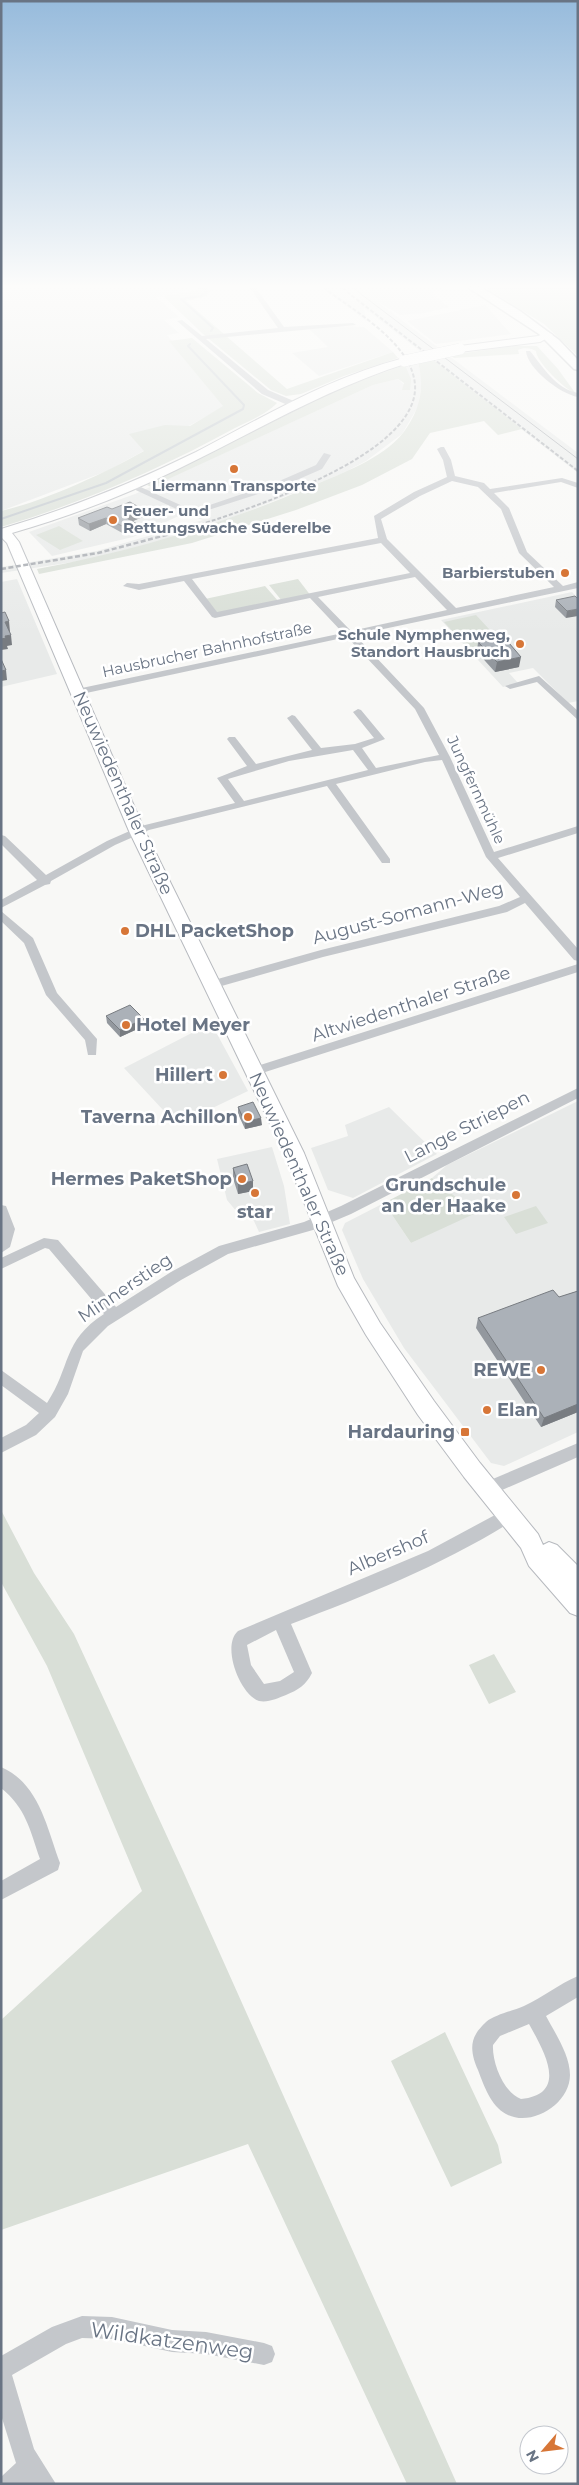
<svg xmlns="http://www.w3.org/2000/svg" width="579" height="2485" viewBox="0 0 579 2485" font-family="Montserrat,sans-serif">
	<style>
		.built { fill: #e8eae9 }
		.green { fill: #d9dfd7 }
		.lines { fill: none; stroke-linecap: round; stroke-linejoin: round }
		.stream { stroke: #bec5cb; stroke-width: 2 }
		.secondary-casing { stroke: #b7babf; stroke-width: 2 }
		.primary-casing { stroke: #b7babe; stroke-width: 3 }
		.street { fill: #c4c7cb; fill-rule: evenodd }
		.secondary { fill: #fff; fill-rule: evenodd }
		.primary { fill: #fff; fill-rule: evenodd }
		.tram { stroke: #a5a9af; stroke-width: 1 }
		.rail-far1 { stroke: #a5a9af; stroke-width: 2; stroke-dasharray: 4 2; stroke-linecap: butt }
		.rail { stroke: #a5a9af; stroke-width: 2.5; stroke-dasharray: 5 2.5; stroke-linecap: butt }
		.secondary-bridge-casing { stroke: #b7babf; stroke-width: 12; stroke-linecap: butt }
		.secondary-bridge { stroke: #fff; stroke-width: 11 }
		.wall { fill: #93989e }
		.shaded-wall { fill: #787c81 }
		.building { fill: #abb1b8; stroke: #787c81 }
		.poi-dot { fill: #d77637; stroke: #fff; stroke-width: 2 }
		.labels { text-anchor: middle; stroke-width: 5; stroke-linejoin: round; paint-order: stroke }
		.far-poi-label { font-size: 15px; font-weight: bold; fill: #697484; stroke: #fff; text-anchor: end }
		.far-street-label { font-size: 15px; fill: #697484; stroke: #fff }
		.street-label { font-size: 18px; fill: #697484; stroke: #fff }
		.poi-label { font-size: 18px; font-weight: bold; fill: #697484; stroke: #fff; text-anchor: end }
		.near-street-label { font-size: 21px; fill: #697484; stroke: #fff }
	</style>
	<rect width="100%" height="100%" fill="#f8f8f6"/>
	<path class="built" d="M1,288H187L190,291L156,297L179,317L164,320L179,333L167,335L227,405L107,471L1,511Z
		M323,288H360L365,292L364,288H443L434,290L432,294L449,307L425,313L400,315L375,300L578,453V473L364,308L366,321Z
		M485,305L511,334L436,344L407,321Z
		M339,326L364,327L393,352L319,376L292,353L328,347L309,329Z
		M418,362L422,379L419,405L402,434L366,461L341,474L231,518L139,548L80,561L1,573V567L97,551L203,520L183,514L133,537L52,556L29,532L135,494L373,385L398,379L410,390L405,365Z
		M17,579L57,674L1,687V582Z
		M572,592L578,598V701L568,703L533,668L509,673L518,683L503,687L441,620Z
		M211,1023L248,1091L177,1125L124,1068Z
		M578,1101V1432L504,1466L491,1463L404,1348L363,1279L342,1230L345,1223L384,1203L411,1243L475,1212L432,1178L447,1165Z
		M389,1107L437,1154L353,1198L328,1190L311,1148L348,1136L345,1125Z
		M272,1147L284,1186L290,1224L259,1232L254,1221L237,1212L227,1200L217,1159Z"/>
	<path class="green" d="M197,288L212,289L207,296L186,301L287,389L393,352L398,358L344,376L301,394L286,396L271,390L203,334L163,296L198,290Z
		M486,288H578V356L544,324Z
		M192,338L258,393L277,403C267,414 249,421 235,428C162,468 82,503 1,527V511C45,501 105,473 144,451L129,434L165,425L190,426L223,406L169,341Z
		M514,346H537L558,369L576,394C566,390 536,362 536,351C532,348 523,347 518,350L519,354L454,358L450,355Z
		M432,359L522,429L498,435L484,421L430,433L412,459L362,485L296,510L192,543L39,574L37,569C133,551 223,524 312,486C342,473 382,459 403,433C420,410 425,389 418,362Z
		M405,365L411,379L410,390H402L404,383L398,379L373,385L151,487L147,485L340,388Z
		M59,526L83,541L60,550L36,535Z
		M298,579L311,596L282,601L269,585Z
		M265,586L279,602L216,614L205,599Z
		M476,615L489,629L484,630L499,646L472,652L444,622Z
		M432,1178L476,1213L411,1243L384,1203Z
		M536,1206L548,1223L516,1234L504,1217Z
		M1,1510L34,1573L74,1634L183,1871L457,2484H407L248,2144L1,2230V2020L142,1891L47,1666L1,1582Z
		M494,1654L516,1692L489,1704L469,1665Z
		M445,2032L498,2145L502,2163L451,2187L391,2061Z"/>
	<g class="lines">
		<path class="stream" d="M205,288L207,291L201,296L181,299L213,328L211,331
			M1,519L106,483L243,409L244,405L188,346L190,344"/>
		<defs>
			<path id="secondary" d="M548,332L553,335L540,342L460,352L455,349L460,346L538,336Z
				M404,358L408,359V363C325,389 253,433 176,470C123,496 68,517 12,533L19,542L145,831L304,1153L354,1278L380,1323L434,1401L480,1463L538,1534L543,1545L549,1542L557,1545L578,1566V1616L570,1613L529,1566L521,1548L464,1477L418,1415L366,1335L338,1286L284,1153L129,831L7,543L1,537V529C68,509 133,483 196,452C263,417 330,377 404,358Z"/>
			<path id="primary" d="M469,288H482L520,311L559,340L578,360V370L574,369L539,334Z"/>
		</defs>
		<use href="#secondary" class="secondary-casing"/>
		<use href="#primary" class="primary-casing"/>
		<path class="street" d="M250,288H256L284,327L353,323L356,325L206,339L268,390L296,402V406H290L262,394L177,321L182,320L202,336L278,328Z
			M526,351H530C543,367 556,389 578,393V397C560,394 527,368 526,351Z
			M441,447H444L451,460L455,476L484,483L490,489L562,478L578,483V488L561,482L494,493L509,508L527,552L563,586L578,582V588L355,635L424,708L450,757L494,852L578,826V833L498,858L578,949V961L574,960L525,903L507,912L323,957L211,989L207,988L205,985L207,982L321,950L499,906L520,897L486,857L442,760L425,762L336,784L390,859V863H382L327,786L149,830L115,845L51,881L50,884L45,885L1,908V900L37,880L1,844V835L5,836L46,875L107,841L141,826L235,803L217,778L247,766L227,739L229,737H235L256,764L312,750L287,718L292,715L295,716L321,748L355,744L374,738L353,712L358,709L361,710L385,739L362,748L376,768L439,755L415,709L347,637L77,695L72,692L77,689L343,633L310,598L215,618L212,617L184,581L139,590L123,586L127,583L139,584L378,538L374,516L414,492L447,477L443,460L437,449ZM452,481L478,487L501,509L519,553L554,587L456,608L387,539L381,519L420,496ZM381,543L410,573L217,612L192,579ZM415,577L447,610L351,631L318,597ZM353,750L368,770L244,801L228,779L289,761Z
			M324,453L331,455L322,469L283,486L199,513L183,512L127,486L134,484L187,508L198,509L277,482L316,465Z
			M539,676L578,711V720L537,682L510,689L505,686Z
			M1,911L33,938L57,993L97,1039L96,1055H88L85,1040L46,995L24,943L1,921Z
			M578,964V972L259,1074H251L249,1071L251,1068Z
			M578,1088V1098L351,1214L313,1230L228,1254L181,1280L108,1326L83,1351L68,1394L55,1417L36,1435L1,1453V1438L26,1425L39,1413L1,1385V1370L47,1403C71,1367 62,1341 104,1314L49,1249L45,1248L1,1269V1258L44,1238L58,1240L116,1307L171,1272L219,1246L304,1222L341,1206Z
			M1,1205L6,1206L15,1229L10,1247L1,1253Z
			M578,1443V1457L493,1494L487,1496L481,1494L479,1489L481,1484Z
			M508,1508L514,1510L516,1515L514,1520C445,1564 367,1595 291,1624L312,1673C306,1685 298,1690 286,1695C278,1698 268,1703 259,1701C240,1695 221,1646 238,1631L428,1551ZM276,1630L294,1672L280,1681L264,1684L251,1665L247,1645Z
			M1,1767C39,1783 47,1828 60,1863L58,1870L1,1900V1881L40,1859C30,1830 26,1808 1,1788Z
			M578,1976V1997L546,2016C555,2033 570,2055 570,2075C570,2104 531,2128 506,2114C491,2106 484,2086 478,2070C473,2059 469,2045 476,2034C478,2030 483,2025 486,2022C496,2014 513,2011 524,2006C543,1997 559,1984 578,1976ZM529,2024C542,2048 571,2094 521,2099C503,2092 492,2062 493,2045L500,2036Z
			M82,2316L112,2317L172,2330L206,2332L264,2343L272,2346L275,2354L272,2362L264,2365L206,2354L172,2352L112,2339L82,2338L66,2344L12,2375L34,2449L56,2484H1L2,2476L16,2463L1,2415V2356L52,2327Z"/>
		<use href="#secondary" class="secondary"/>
		<use href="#primary" class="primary"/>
		<path class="tram" d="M353,288L578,459"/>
		<path class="rail-far1" d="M342,288L578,471
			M166,535C222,518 432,457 414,378C406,340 353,310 324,288"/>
		<path class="rail" d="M1,569L98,553L170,534"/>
		<defs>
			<path id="secondary-bridge" d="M404,361L460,349"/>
		</defs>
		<use href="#secondary-bridge" class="secondary-bridge-casing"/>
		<use href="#secondary-bridge" class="secondary-bridge"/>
	</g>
	<path class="wall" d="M112,509L144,510L145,516L133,521L137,524L138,530L126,535L106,524L90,531L79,525L78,518Z
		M578,599L566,618L555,607L556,600Z
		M478,642L519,667L495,672L477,652Z
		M106,1016L144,1026L120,1037L107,1023Z
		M238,1107L262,1125L245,1129L238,1114Z
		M233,1168L253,1191L238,1194L233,1178Z
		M578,1291V1412L541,1427L476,1328L478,1318L559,1297Z"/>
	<path class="shaded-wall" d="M144,510L145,516L126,524L125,517Z
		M106,518V524L90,531L89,524Z
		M137,524L138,530L126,535V528Z
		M578,609V616L566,618L567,611Z
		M9,621L10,632H7L5,622Z
		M11,635L12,645L7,646L8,649L1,650V639L5,636Z
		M521,657L519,667L495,672L497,662Z
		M6,670L7,680L1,681V671Z
		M144,1019V1026L120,1037V1030Z
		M261,1118L262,1125L245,1129V1122Z
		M253,1181V1191L238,1194V1184Z
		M578,1404V1412L541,1427L544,1418Z"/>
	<path class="building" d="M130,502L144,510L125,517L137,524L126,528L106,518L89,524L78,518L107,507L112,509Z
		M575,596L578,599V609L567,611L556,600Z
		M5,612L9,621L5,622L11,635L5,636L6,638L1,639V613Z
		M503,636L521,657L497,662L478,642Z
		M1,659L6,670L1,671Z
		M130,1005L144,1019L120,1030L106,1016Z
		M253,1102L261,1118L245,1122L238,1107Z
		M247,1164L253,1181L238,1184L233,1168Z
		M553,1290L559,1297L578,1291V1404L544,1418L478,1318Z"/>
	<linearGradient id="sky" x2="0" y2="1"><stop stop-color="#97bbdc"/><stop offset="0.45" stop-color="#fcfcfb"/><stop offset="1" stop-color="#fcfcfb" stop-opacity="0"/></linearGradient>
	<rect width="579" height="636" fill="url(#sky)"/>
	<g class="poi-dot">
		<circle cx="234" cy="469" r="5"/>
		<circle cx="113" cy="520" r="5"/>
		<circle cx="565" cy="573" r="5"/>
		<circle cx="520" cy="644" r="5"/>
		<circle cx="125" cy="931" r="5"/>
		<circle cx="126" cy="1025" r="5"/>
		<circle cx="223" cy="1075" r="5"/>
		<circle cx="248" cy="1117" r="5"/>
		<circle cx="242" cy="1179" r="5"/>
		<circle cx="255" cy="1193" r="5"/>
		<circle cx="516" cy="1195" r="5"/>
		<circle cx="541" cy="1370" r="5"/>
		<circle cx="487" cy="1410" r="5"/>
		<rect x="460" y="1427" width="10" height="10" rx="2.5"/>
	</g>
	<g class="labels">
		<g class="far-poi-label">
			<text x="234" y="491" text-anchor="middle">Liermann Transporte</text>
			<text x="123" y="516" text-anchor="start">Feuer- und<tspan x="123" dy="17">Rettungswache Süderelbe</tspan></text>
			<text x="555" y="578">Barbierstuben</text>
			<text x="510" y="640">Schule Nymphenweg,<tspan x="510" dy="17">Standort Hausbruch</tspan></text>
		</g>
		<g class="far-street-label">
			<text transform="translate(207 650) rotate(-12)" y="5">Hausbrucher Bahnhofstraße</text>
			<text transform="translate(476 790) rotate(65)" y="5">Jungfernmühle</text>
		</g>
		<g class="street-label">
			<text transform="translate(123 793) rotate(66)" y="6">Neuwiedenthaler Straße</text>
			<text transform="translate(408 913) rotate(-15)" y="6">August-Somann-Weg</text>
			<text transform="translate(411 1004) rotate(-18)" y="6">Altwiedenthaler Straße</text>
			<text transform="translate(467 1127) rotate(-27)" y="6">Lange Striepen</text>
			<text transform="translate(299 1174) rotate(66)" y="6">Neuwiedenthaler Straße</text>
			<text transform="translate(125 1288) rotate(-34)" y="6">Minnerstieg</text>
			<text transform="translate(388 1553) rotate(-23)" y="6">Albershof</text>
		</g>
		<g class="poi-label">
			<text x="135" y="937" text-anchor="start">DHL PacketShop</text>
			<text x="136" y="1031" text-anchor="start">Hotel Meyer</text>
			<text x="213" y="1081">Hillert</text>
			<text x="238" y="1123">Taverna Achillon</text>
			<text x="232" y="1185">Hermes PaketShop</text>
			<text x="506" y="1191">Grundschule<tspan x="506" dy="21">an der Haake</tspan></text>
			<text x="255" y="1218" text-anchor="middle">star</text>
			<text x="531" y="1376">REWE</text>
			<text x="497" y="1416" text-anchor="start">Elan</text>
			<text x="455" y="1438">Hardauring</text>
		</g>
		<g class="near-street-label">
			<text transform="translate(172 2341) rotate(8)" y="7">Wildkatzenweg</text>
		</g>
	</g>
	<rect width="579" height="2485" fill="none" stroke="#697484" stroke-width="5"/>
	<g transform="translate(544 2450) rotate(242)"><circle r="24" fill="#ffffff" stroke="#c3c7ce"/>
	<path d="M0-4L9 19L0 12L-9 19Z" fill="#d77637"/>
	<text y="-8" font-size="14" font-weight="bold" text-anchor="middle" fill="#697484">N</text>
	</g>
</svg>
